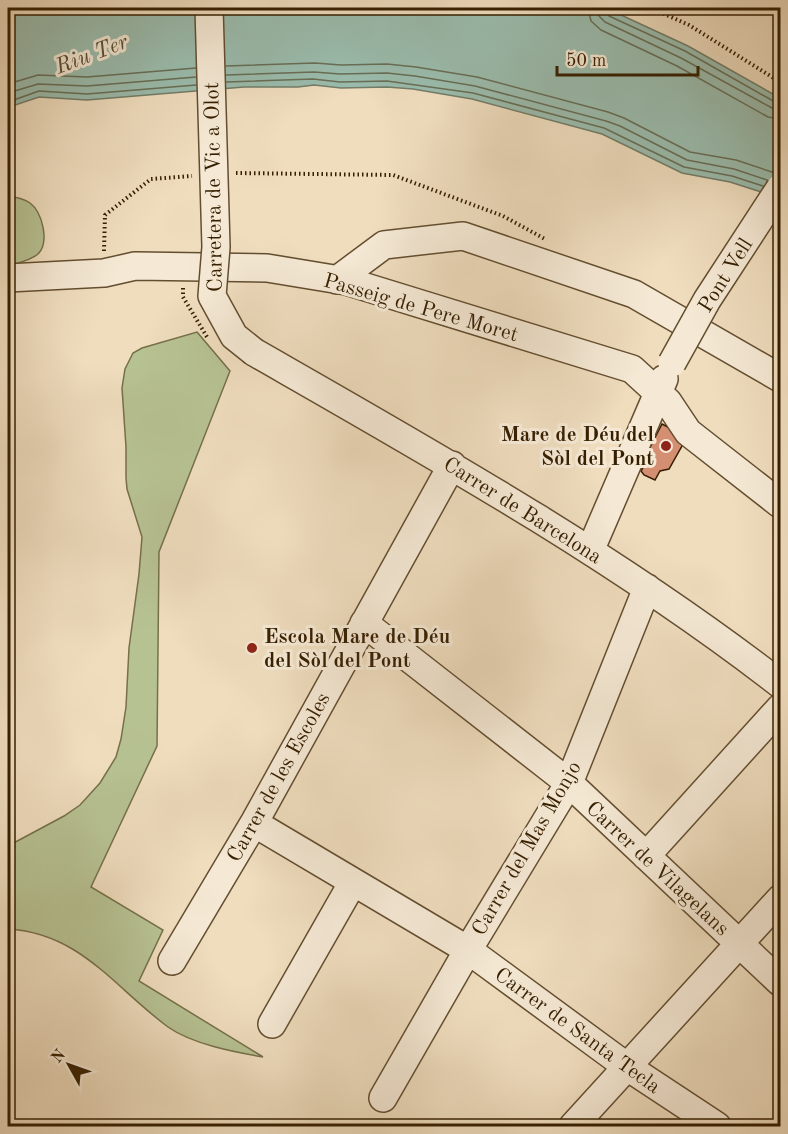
<svg xmlns="http://www.w3.org/2000/svg" width="788" height="1134" viewBox="0 0 788 1134" font-family="'Old Standard TT',serif">
	<style>
		.green { fill: #b7c293; stroke: #76704a; stroke-width: 1.5 }
		.water { fill: #9abcad; stroke: #727d68; stroke-width: 1.5 }
		.lines { fill: none; stroke-linecap: round; stroke-linejoin: round }
		.shore { stroke: #686e56; stroke-width: 1.5 }
		.building { fill: #d48e72; stroke: #361f00; stroke-width: 1.5 }
		.minor-casing { stroke: #644e30; stroke-width: 30 }
		.path { stroke: #361f00; stroke-width: 4; stroke-dasharray: 1.5 3; stroke-linecap: butt }
		.minor { stroke: #f5e9d5; stroke-width: 27 }
		.minor-bridge-casing { stroke: #644e30; stroke-width: 30; stroke-linecap: butt }
		.minor-bridge { stroke: #f5e9d5; stroke-width: 27 }
		.poi-dot { fill: #8f2418; stroke: #f5e9d5; stroke-width: 2 }
		.labels { text-anchor: middle; stroke-width: 6; stroke-linejoin: round; paint-order: stroke }
		.street-label { font-size: 21px; fill: #361f00; stroke: #f5e9d5 }
		.poi-label { font-size: 21px; font-weight: bold; fill: #361f00; stroke: #f5e9d5; text-anchor: end }
		.water-label { font-size: 22px; font-style: italic; fill: #544e34; stroke: #f5e9d5 }
	</style>
	<rect width="100%" height="100%" fill="#efddbe"/>
	<filter id="stains"><feTurbulence type="fractalNoise" baseFrequency=".00333" numOctaves="4"/><feColorMatrix values="0 0 0 0 .2 0 0 0 0 .09 0 0 0 0 .02 0 0 0 .5 -.17"/></filter>
	<radialGradient id="worn" r=".72"><stop offset=".6" stop-color="#630" stop-opacity="0"/><stop offset="1" stop-color="#630" stop-opacity=".3"/></radialGradient>
	<path class="green" d="M8,196C16,197 23,198 30,203C42,212 50,242 38,254C30,261 17,263 8,266Z
		M197,332L230,371L159,552L157,746L91,887L163,930L139,981L263,1057C234,1052 192,1044 168,1027C114,987 80,933 8,929V846L64,816L80,805L100,783L116,757L121,739L126,707L129,648L139,574L142,537L127,489L126,478V447L122,388L125,369L133,353L142,348Z"/>
	<path class="water" d="M8,8H606L688,46L780,98V198L730,182L682,173L602,134L472,99L413,89L387,87L341,88L314,85L298,87H244L87,100L39,97L12,106L8,115Z"/>
	<g class="lines">
		<path class="shore" d="M588,8L591,21L601,30L677,66L768,117L780,119
			M598,8L599,16L605,22L681,58L772,108L780,110
			M605,8L609,16L685,51L775,102L780,103
			M226,66L315,63L341,65L387,64L416,67L477,77L608,112L624,118L690,152L736,160L778,174
			M226,75L314,72L340,74L387,73L415,76L475,86L606,121L620,126L687,160L734,169L767,180
			M226,82L313,79L340,82L387,81L473,93L604,128L684,167L732,176L763,186
			M8,84L38,75L87,77L196,68
			M8,93L38,84L87,86L196,77
			M8,102L39,91L87,94L196,85"/>
	</g>
	<path class="building" d="M662,424L687,437L669,469L660,471L655,480L644,475L641,471L648,459L646,455Z"/>
	<g class="lines">
		<defs>
			<path id="minor" d="M8,278L104,273L135,266L267,268L346,281L632,369L668,402L688,432L780,504
				M337,280L384,245L463,236L634,294L780,378
				M254,352C434,455 616,557 780,684
				M590,551L664,379
				M364,623L569,783L780,982
				M254,823L468,950L626,1066L717,1126
				M646,856L780,708
				M172,961L254,823L452,465
				M272,1024L353,882
				M383,1098L468,950L569,783L647,588
				M573,1126L780,899"/>
		</defs>
		<use href="#minor" class="minor-casing"/>
		<path class="path" d="M651,8L689,25L780,82
			M236,173L393,175L503,216L545,239
			M104,251L105,215L151,179L192,176
			M183,288V297L207,337"/>
		<use href="#minor" class="minor"/>
		<defs>
			<path id="minor-bridge" d="M209,8L216,247L212,296L234,336L254,352
				M672,363L707,300L780,188"/>
		</defs>
		<use href="#minor-bridge" class="minor-bridge-casing"/>
		<use href="#minor-bridge" class="minor-bridge"/>
	</g>
	<g class="poi-dot">
		<circle cx="666" cy="446" r="6"/>
		<circle cx="252" cy="648" r="6"/>
	</g>
	<g class="labels">
		<g class="street-label">
			<text transform="translate(213 187) rotate(-91)" y="7">Carretera de Vic a Olot</text>
			<text transform="translate(725 275) rotate(-58)" y="7">Pont Vell</text>
			<text transform="translate(421 307) rotate(16)" y="7">Passeig de Pere Moret</text>
			<text transform="translate(523 510) rotate(32)" y="7">Carrer de Barcelona</text>
			<text transform="translate(278 777) rotate(-61)" y="7">Carrer de les Escoles</text>
			<text transform="translate(526 848) rotate(-60)" y="7">Carrer del Mas Monjo</text>
			<text transform="translate(658 868) rotate(43)" y="7">Carrer de Vilagelans</text>
			<text transform="translate(578 1030) rotate(36)" y="7">Carrer de Santa Tecla</text>
		</g>
		<g class="poi-label">
			<text x="654" y="441">Mare de Déu del<tspan x="654" dy="24">Sòl del Pont</tspan></text>
			<text x="264" y="643" text-anchor="start">Escola Mare de Déu<tspan x="264" dy="24">del Sòl del Pont</tspan></text>
		</g>
		<g class="water-label">
			<text transform="translate(91 53) rotate(-21)" y="8">Riu Ter</text>
		</g>
	</g>
	<rect width="788" height="1134" fill="none" stroke="#efddbe" stroke-width="30"/>
	<rect x="9" y="9" width="770" height="1116" fill="none" stroke="#361f00" stroke-width="3"/>
	<rect x="15" y="15" width="758" height="1104" fill="none" stroke="#361f00" stroke-width="1.5"/>
	<g transform="translate(69 1065) rotate(310)" stroke="#f5e9d5" stroke-width="4.5" paint-order="stroke">
	<path d="M0-4.5L10 22L0 15L-10 22Z" fill="#361f00"/>
	<text y="-9" font-size="16" font-weight="bold" text-anchor="middle" fill="#361f00">N</text>
	</g>
	<path d="M557 66v9h141v-9" fill="none" stroke="#361f00" stroke-width="3"/>
	<text x="566" y="66" font-size="18" fill="#361f00" stroke="#f5e9d5" stroke-width="4.5" paint-order="stroke">50 m</text>
	<rect width="100%" height="100%" filter="url(#stains)"/>
	<rect width="100%" height="100%" fill="url(#worn)"/>
</svg>
